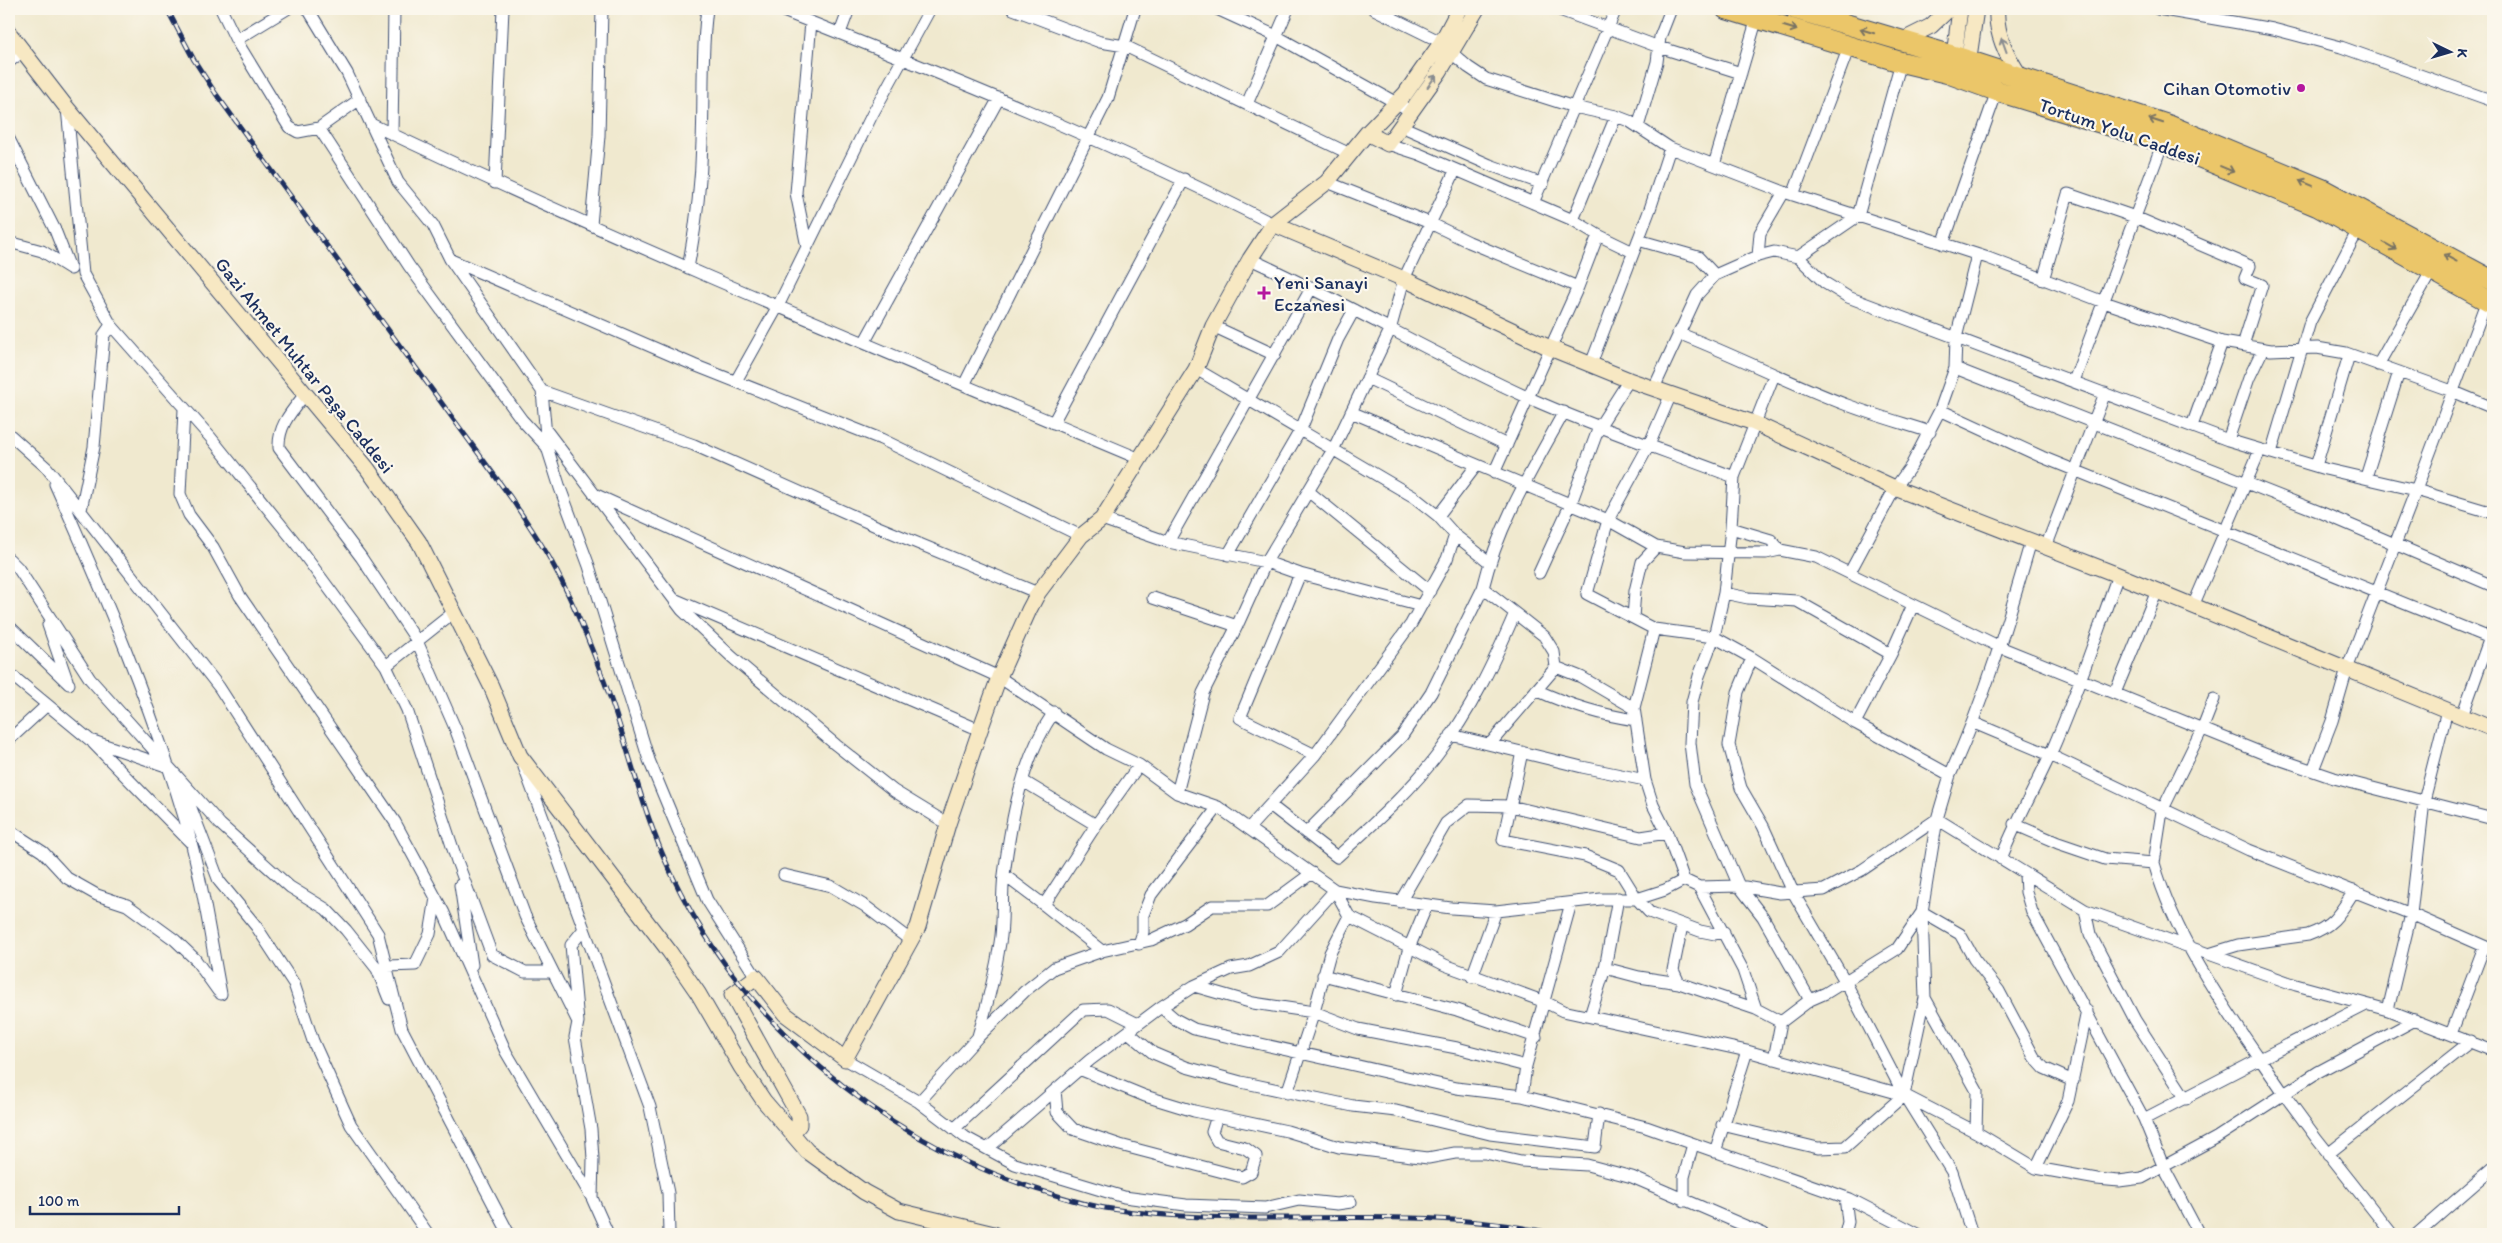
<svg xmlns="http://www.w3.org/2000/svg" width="2502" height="1243" viewBox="0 0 2502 1243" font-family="Itim,sans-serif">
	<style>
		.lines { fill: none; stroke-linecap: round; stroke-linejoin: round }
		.street-casing { stroke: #3b4b6f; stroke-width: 13 }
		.secondary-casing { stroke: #3b4b6f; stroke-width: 17 }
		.highway-casing { stroke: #3b4b6f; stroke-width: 22 }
		.street { stroke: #fff; stroke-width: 11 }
		.secondary { stroke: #f7e8c3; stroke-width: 15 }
		.highway { stroke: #ebc669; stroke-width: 20 }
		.rail-casing { stroke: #1b2f5e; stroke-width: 5 }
		.rail { stroke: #fbf7ec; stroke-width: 3; stroke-dasharray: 9; stroke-linecap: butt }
		.oneway { stroke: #797363 }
		.oneway2 { stroke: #898c90 }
		.poi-dot { fill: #b5179e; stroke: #fbf7ec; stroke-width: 2 }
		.labels { text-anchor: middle; stroke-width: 4.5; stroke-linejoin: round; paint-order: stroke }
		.poi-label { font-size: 19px; fill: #1b2f5e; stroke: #fbf7ec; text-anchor: end }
		.street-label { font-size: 19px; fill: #1b2f5e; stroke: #fbf7ec }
	</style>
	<rect width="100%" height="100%" fill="#fbf7ec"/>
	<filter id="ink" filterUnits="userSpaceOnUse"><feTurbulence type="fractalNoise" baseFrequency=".02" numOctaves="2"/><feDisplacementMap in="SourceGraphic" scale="10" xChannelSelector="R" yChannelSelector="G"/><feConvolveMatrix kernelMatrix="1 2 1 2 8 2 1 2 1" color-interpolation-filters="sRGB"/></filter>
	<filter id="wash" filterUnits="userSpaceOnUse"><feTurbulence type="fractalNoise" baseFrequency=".0096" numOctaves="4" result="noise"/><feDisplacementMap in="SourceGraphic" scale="20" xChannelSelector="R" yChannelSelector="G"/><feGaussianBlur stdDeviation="1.12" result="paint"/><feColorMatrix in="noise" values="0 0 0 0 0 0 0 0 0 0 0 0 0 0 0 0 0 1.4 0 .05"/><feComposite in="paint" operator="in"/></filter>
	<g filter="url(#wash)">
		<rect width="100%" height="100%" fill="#f0e9cf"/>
	</g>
	<g filter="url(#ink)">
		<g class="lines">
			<defs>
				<path id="street" d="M221,9L236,40L289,127L298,132L319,128L409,266L522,420L547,447
					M308,9L347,73L398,182L433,225L450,259L542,391L547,447L560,488L589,566L649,760L707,900L756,977
					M778,9C945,75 1113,143 1273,224
					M1013,9L1100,42L1125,46L1350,154
					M1217,9L1276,36L1411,111
					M1374,9L1437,40L1468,67L1486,79L1574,107L1616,116L1629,121L1670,148L1784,192L1988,258L2104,302L2222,342L2271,350L2317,348L2346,353L2452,391L2493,408
					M1557,9L1659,47L1741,73
					M2158,9L2273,29L2341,47L2493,101
					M840,33L849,9
					M236,40L287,9
					M9,62L23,51
					M1247,104L1288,9
					M67,108L83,274L111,325L211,438L294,541L386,666L407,710L457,861L492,955L525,972H551
					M373,125C625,245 883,351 1140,459
					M1401,126L1490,165L1543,184
					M1638,127L1657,62L1660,37L1671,9
					M319,128L360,99
					M392,134L394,9
					M9,139L55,230L70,268
					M1388,144L1419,154L1573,220
					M1714,165L1757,18
					M1327,182L1430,223L1469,242L1578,287L1598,235L1573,220L1616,116
					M495,183L503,9
					M1793,195L1849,47
					M1533,203L1616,9
					M591,225L599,136L602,9
					M1598,235L1633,252
					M1638,240L1698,257L1715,275
					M9,242L42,251L71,269
					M1943,244L1997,91
					M807,247L796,193L811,22
					M1758,256L1760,233L1784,192
					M1798,257L1858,216L1901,62
					M1250,259C1345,302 1434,355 1529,398C1596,428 1666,451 1734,477
					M451,260L694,365L881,439L1081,536
					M688,268C696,226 701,185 702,142C704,97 701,53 707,9
					M2043,280L2068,194L2135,217L2250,266L2245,278L2262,285L2243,345
					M1213,326L1275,355
					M1678,333C1735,355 1789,383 1847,405C1874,415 1902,423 1930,432
					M864,343L999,98
					M1591,364L1650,209L1670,148
					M2378,365L2432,270
					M1955,368L2320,512L2493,586
					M1196,369L1414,497L1438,516L1455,535L1447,559L1411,624L1315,755L1249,828
					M1774,375L1734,477L1731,528L1771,540L1780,550L1816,557L2000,647L2267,755L2334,778L2493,819
					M1367,378L1507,445
					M736,381L778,306L872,115L930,9
					M2074,381L2163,142
					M964,385L1108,98L1135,9
					M1654,388L1697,295L1715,275L1758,256L1774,252L1798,257L1825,283L1848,297L2228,440L2325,469L2416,490L2487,300
					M542,391L694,445L876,526L1038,593
					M306,393C292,411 278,425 279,448L361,557L417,641L455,728L525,916L578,1022
					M184,409L180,494L189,515L213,547L240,596L395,822L443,911L506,1052L592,1198
					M1940,410L2042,457L2490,638
					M1351,412L1608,520L1649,445L1671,394
					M1564,412C1533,468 1498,525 1483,588L1544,636L1554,652L1556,667L1581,677L1634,708
					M1053,423L1184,179
					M2192,426L2222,342
					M546,430L682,610L732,657L836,745L894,791L948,824
					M9,434L47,468L219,687L378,934L402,1029L509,1234
					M2228,440L2249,378L2263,349
					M2271,453L2310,322L2359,228
					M2316,466L2349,355
					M1494,473L1578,287
					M2366,477L2399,372
					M55,484C104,593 151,705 185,820C202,877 210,936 221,994
					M1308,491L1430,591
					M594,494L999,677L1106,749L1139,765L1177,793L1218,807L1335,890L1376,898L1451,908L1496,911L1601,899H1637L1665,890L1684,880
					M81,510L94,447L104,335L111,325
					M1438,516L1476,466
					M1102,519L1168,542L1266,562L1300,574L1421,606
					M1731,528L1724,593L1714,637L1699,676L1692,702L1690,743L1695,784L1739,886L1763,917L1810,1000
					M1455,535L1489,562
					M1168,542L1312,287
					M2046,547L2105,393
					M1780,550L1766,553L1685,552L1656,547L1608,520L1587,594L1654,629L1714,637L1752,658L1855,723L1950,775C1985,699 2008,621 2031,541
					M1228,555L1301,429L1338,339L1354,310
					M9,559L18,568L90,679L220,824L290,887L326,909L346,930L377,969L389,999
					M1850,572L1895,488L1911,466L1940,410L1955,368L1956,338L1977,255
					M1539,573L1571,503L1599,427L1629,380
					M1300,574L1240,718L1315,755
					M1724,593L1748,598L1797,601L1891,654
					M1153,598L1237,626
					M674,599L980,730
					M2193,606L2260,450
					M1633,618L1635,591L1642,562L1656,547
					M48,625L67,680
					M9,626L69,684
					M1654,629L1634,708L1645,780L1653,805L1667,833L1684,880L1699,887L1743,970L1756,1009L1781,1022
					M1752,658L1738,692L1729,745L1741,788L1763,826L1794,894L1845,981L1904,1095L1952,1172L1972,1234
					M386,666L454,612
					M9,673L90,740L166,766
					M1536,690C1569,705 1600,715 1636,720
					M2115,693L2157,591
					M2462,716L2493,629
					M1855,723L1891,654L1913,605
					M1974,723L2050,755L2249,850L2411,914L2493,950
					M1451,735L1582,767L1645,780
					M9,740L47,705
					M93,743L190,842
					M1490,744L1556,667
					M1522,752L1503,840L1585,856L1619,870L1637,899L1649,912L1700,931L1715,934L1724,932
					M524,767L650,1107L668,1193L669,1234
					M2313,770L2332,721L2347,669L2416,490L2493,513
					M1023,781L1096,825
					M183,787L219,881L256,926L294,984L313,1041L351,1125L428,1234
					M1177,793L1203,693L1237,626L1266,562L1334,448L1390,330L1404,279L1455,171
					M1270,805L1337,857C1372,825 1410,792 1438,754C1471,711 1494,662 1515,613
					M2014,824L2058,843L2105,859L2154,863L2162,811L2203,727L2214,699
					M9,830L43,852L67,878L97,895L127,905L175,940L195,959L218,991
					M1306,833L1402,736L1431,693L1483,588
					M2001,859C2015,823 2034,790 2050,755C2076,697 2096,636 2118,575
					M784,875L831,886L865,906L910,940
					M1004,875L1044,905
					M2025,875L2026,892L2032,912L2144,1119L2164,1168L2199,1234
					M460,885L472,965
					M1699,887L1739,886L1780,893L1824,890L1862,870L1937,819L2085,910L2296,985L2388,1010L2493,1051
					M1618,898L1605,968L1639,977L1679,983L1756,1009
					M1400,902L1446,823L1469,805L1510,806L1641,837L1667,833
					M2085,910L2090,934L2135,1020L2186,1099
					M584,929L571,945L578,1022L575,1037L591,1129L593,1159L592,1198L608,1234
					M1139,944L1143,932V915L1151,895L1218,807
					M1102,951L1044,905L1096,825L1139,765
					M2209,954L2238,945L2308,935C2334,926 2340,913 2354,891
					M388,966L415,965L430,934L436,898
					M1323,975L1457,1010L1536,1037
					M1472,977L1496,911
					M1679,983L1673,970L1682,926
					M1194,986L1253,1003L1314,1012L1358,1029L1457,1048L1526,1066
					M1396,995L1409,948L1427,905
					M1925,998L1977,1091L1976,1132
					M1161,1007L1175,1019L1194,1029L1456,1088L1522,1096L1646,1127L1850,1199L1918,1234
					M2388,1010L2411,914L2424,801L2447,710
					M1590,1016L1605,968
					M1128,1032L1153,1053L1186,1067L1241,1082L1353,1106L1396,1111L1490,1134L1595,1147L1599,1114
					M2451,1034L2484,947
					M978,1036C987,1006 995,974 1000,943C1004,921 1001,897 1004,875C1011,820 1022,758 1054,712
					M845,1059L919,1102L965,1137L1015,1164L1124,1197L1186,1205L1265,1208L1299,1200L1337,1204L1351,1202
					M1774,1059L1781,1022L1810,1000L1826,993L1897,949L1922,912L1937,819L1950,775
					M1079,1069L1145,1096L1194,1111L1287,1131L1339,1147L1428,1158L1455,1153H1485L1521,1161L1587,1165L1632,1177L1764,1234
					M1055,1090L1057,1112L1073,1129L1120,1145L1242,1177L1251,1172L1256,1156L1245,1148L1217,1141L1212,1132L1217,1116
					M1287,1093L1314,1012L1330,953L1349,916
					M1522,1096L1526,1066L1571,903
					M919,1102L978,1037L1025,991L1054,968L1102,951L1151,940L1185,924L1212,906H1267L1312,873
					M2144,1119L2260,1059C2218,999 2174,933 2154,863
					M1722,1125L1818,1148L1845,1147L1904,1095L1925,998L1922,912L1960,934L1974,959L1999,991L2034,1057L2044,1068L2073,1081
					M954,1129L1083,1010L1108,1009L1138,1024
					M987,1149L1090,1060L1161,1007L1194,986L1231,969L1249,966L1279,952L1335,890L1349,916L1445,965L1545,1002L1563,1011L1747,1051L1904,1095L1976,1132L2036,1168L2097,1179L2119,1181L2142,1178L2216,1138L2284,1094L2260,1059L2366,1005
					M1715,1152L1747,1051
					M2328,1154L2471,1041
					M2036,1168L2068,1101L2087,1011
					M1684,1201V1177L1693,1144
					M1845,1234L1848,1222L1845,1197
					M2392,1234L2317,1139L2284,1094L2318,1072L2415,1020
					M2417,1234L2493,1168"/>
				<path id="secondary" d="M1997,9C1995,34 2007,57 2021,77
					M9,33L67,108L367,468L419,542L491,686L520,756L669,951L698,993L741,1067L764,1101L807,1151L864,1192L899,1211L994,1234
					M1901,41L1931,26L1949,9
					M1951,64L1954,56L1960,9
					M1967,71L1976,9
					M1367,133L1388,144L1440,71L1477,9
					M1273,224L1404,279L1550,348L1629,380L1754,423L1895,488L2118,575L2493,729
					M792,1133L799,1125V1116L732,995L756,977L785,1014L845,1059L918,927L948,824L980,730L999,677L1029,610L1038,593L1081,536L1102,519L1196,369L1213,326L1250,259L1273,224L1327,182L1367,133L1405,94L1441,43L1459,9"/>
				<path id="highway" d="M1726,9L1901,62L1947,73L1997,91L2163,142L2317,206L2493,304
					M1795,9L1954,56L2168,125L2322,189L2493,281"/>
			</defs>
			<use href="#street" class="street-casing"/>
			<use href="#secondary" class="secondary-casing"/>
			<use href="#highway" class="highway-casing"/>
			<use href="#street" class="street"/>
			<use href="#secondary" class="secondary"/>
			<use href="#highway" class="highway"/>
			<defs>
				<path id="rail" d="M167,9L194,60L216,94L511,498C524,518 538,538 550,559C574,602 593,650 610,697C631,756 644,817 671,873C741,1022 881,1139 1036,1189C1058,1196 1082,1204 1105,1208C1254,1232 1408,1201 1556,1234"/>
			</defs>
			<use href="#rail" class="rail-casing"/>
			<use href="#rail" class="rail"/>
		</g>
		<defs><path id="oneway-shaft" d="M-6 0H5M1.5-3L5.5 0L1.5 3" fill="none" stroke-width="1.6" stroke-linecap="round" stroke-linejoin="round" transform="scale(1.25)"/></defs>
		<g class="oneway">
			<use href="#oneway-shaft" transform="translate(1790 28) rotate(17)"/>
			<use href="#oneway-shaft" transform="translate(1867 31) rotate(-163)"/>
			<use href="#oneway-shaft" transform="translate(2156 121) rotate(-162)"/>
			<use href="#oneway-shaft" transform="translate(2227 169) rotate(23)"/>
			<use href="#oneway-shaft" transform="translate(2306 183) rotate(-157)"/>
			<use href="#oneway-shaft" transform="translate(2390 246) rotate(30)"/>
			<use href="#oneway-shaft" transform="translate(2450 258) rotate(-152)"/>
		</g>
		<g class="oneway2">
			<use href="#oneway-shaft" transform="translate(2004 45) rotate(-110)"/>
			<use href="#oneway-shaft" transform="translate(1432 81) rotate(-54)"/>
		</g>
	</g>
	<g class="poi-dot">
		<circle cx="2301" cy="88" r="5"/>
		<path d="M1261.5 285.5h5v5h5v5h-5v5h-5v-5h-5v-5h5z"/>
	</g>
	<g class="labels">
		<g class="poi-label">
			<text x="2291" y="95">Cihan Otomotiv</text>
			<text x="1274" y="289" text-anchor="start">Yeni Sanayi<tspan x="1274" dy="22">Eczanesi</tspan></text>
		</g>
		<g class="street-label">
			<text transform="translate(2120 131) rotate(19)" y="7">Tortum Yolu Caddesi</text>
			<text transform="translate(305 365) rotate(51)" y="7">Gazi Ahmet Muhtar Paşa Caddesi</text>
		</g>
	</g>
	<rect width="2502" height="1243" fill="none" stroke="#fbf7ec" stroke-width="30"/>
	<g transform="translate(2450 52) rotate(95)" stroke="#fbf7ec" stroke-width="4" paint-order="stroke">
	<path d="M0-4L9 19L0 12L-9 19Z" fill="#1b2f5e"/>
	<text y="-8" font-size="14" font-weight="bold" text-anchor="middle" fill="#1b2f5e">K</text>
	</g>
	<path d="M30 1206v8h149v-8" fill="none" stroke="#1b2f5e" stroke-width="2.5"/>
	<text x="38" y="1206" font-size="15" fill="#1b2f5e" stroke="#fbf7ec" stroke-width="4" paint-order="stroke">100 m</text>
</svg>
